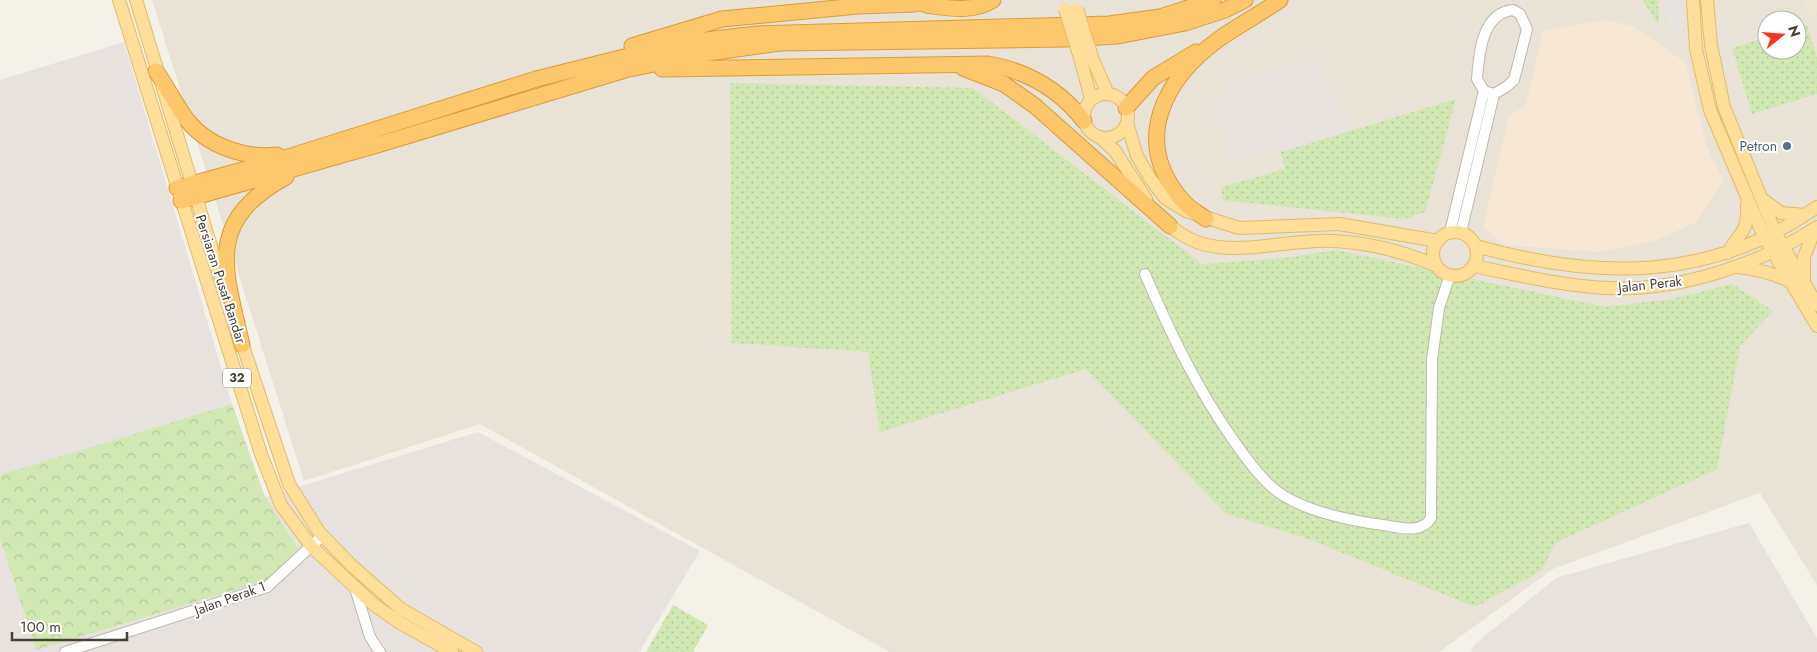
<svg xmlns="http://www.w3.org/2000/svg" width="1817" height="652" viewBox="0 0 1817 652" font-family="Jost,sans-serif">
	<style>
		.residential { fill: #e8e2d7; fill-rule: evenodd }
		.commercial { fill: #f6e7d4 }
		.industrial { fill: #e7e2dd }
		.education { fill: #ede5d3 }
		.green { fill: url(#green-dots) }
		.forest { fill: url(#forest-crowns) }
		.parking { fill: #e6e3e0 }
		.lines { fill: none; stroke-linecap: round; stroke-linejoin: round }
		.minor-casing { stroke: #c0b8ab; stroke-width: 12 }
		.major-casing { stroke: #e4bb67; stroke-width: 14 }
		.highway-casing { stroke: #dd9c3a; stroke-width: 17 }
		.minor { stroke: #fff; stroke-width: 10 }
		.major { stroke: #fede99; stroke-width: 12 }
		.highway { stroke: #fdc86b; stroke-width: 15 }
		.major-bridge-casing { stroke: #e4bb67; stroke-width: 14; stroke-linecap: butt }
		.major-bridge { stroke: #fede99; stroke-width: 12 }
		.service-dot { fill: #5c6f8a; stroke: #fff; stroke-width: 2 }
		.labels { text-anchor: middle; stroke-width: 4; stroke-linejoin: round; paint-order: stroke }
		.shield { fill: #fff; stroke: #7f7a73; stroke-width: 1 }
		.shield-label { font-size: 12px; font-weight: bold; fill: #484137 }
		.service-label { font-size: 14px; fill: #4e5e75; stroke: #fff; text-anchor: end }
		.street-label { font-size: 14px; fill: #484137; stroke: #fff }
	</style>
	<defs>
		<pattern id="green-dots" width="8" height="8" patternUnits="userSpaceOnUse" patternTransform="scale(1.25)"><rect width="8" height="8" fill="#d1e8b2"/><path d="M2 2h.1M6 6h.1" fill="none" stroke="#b5c89a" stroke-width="1.8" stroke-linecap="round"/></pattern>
		<pattern id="forest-crowns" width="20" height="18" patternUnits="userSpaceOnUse" patternTransform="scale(1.25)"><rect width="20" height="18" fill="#d1e8b2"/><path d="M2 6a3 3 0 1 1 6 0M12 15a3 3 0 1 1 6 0" fill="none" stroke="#b5c89a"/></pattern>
	</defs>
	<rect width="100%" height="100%" fill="#f4f1e9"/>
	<path class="residential" d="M152,0H1817V585L1760,493L1553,569L1439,652H890L480,424L304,481ZM1767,20H1797V50H1767Z"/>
	<path class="commercial" d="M1606,20L1633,26L1686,63L1706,145L1723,180L1696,222L1655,241L1600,252L1504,245L1483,227L1509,116L1526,105L1543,31Z"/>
	<path class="industrial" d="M124,42L232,404L265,497L478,432L700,551L639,652H0V80Z
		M1312,60L1347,114L1349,131L1233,162L1212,103L1235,81Z
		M1749,523L1817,638V652H1470L1475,644L1556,578Z"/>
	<path class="education" d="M1803,0H1817V12L1809,21Z"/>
	<path class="green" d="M1642,0H1658L1659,25Z
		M1807,25L1817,58V94L1752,114L1732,48L1767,37V50H1797V28Z
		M730,83L973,88L1202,264L1285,258L1336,250L1605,307L1671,299L1732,284L1773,311L1740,346L1717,469L1555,543L1542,570L1475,607L1306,538L1226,514L1086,369L880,432L868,352L732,343Z
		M1456,99L1425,212L1404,219L1223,200L1221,187L1285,169L1281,152Z
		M673,605L708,625L693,652H646Z"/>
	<path class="forest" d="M232,404L265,497L298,549L265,581L36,650L0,538V475Z"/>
	<path class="parking" d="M1663,0H1682L1684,46L1664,19Z"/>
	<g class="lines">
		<defs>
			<path id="minor" d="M1513,10L1520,14L1527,29L1514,80L1506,87L1494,94L1484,91L1477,79C1479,53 1482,13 1513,10Z
				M1450,232L1484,91
				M1461,232L1494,94
				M1145,274C1170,332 1197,389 1234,441C1245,457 1258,475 1273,488C1298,510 1351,521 1383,525C1399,527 1421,535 1431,518L1432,360L1439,308L1450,275
				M355,588L370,637L380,652
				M65,652L267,587L322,536"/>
			<path id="major" d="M119,0L261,454L281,505L311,546L373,604L400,623L452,652
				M136,0L225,292
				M1693,0L1696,49L1710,110L1764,237L1817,326
				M1707,0L1711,45L1724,107L1775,232L1817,305
				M1093,60L1108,94
				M1081,61L1091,99
				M1084 116a22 22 0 1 1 44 0a22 22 0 1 1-44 0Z
				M1127,123L1137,156L1150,178L1165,198L1186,211L1239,228L1339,224L1438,241
				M1101,138L1115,151L1146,199
				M1762,199L1781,213L1805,215
				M1165,220C1209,270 1278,237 1335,241C1370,243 1405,252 1437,266
				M1433 254a22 22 0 1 1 44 0a22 22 0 1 1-44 0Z
				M1476,246C1597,280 1710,282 1817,207
				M1728,253C1741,229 1748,235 1747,204
				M1474,266C1518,275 1563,286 1608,288C1677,292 1760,264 1817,227
				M1737,267C1758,269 1773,273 1791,282
				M1804,279V257L1815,229
				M240,337L289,484L319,532L351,565L401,609L476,652"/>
			<path id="highway" d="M926,5C949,8 972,13 993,0
				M632,46L722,19L858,6L915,4L938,0
				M963,68L1004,84L1035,106L1170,226
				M662,69L988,64C1028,71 1059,89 1084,121
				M156,71C167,87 176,105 187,120C207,146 246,159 277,155
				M1126,108L1153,78L1196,52
				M177,188L272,162L536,79L680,43L757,34L1109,24L1160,17L1213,0
				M181,201L377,145L625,70L701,54L780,43L1064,39L1118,36L1185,23L1225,10L1245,0
				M1206,219C1198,213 1188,208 1182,200C1131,141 1164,79 1219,39C1239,25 1260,14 1280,0
				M242,345C225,269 204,222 286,177"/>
		</defs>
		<use href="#minor" class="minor-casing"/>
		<use href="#major" class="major-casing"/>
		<use href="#highway" class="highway-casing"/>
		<use href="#minor" class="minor"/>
		<use href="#major" class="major"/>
		<use href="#highway" class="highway"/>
		<defs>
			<path id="major-bridge" d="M1065,9L1081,61
				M1077,9L1093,60"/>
		</defs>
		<use href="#major-bridge" class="major-bridge-casing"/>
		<use href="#major-bridge" class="major-bridge"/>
	</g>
	<circle class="service-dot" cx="1787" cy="146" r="5"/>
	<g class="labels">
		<rect class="shield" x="223" y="368.5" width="28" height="19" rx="4"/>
		<g class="shield-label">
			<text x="237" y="382">32</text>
		</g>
		<g class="service-label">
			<text x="1777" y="151">Petron</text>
		</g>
		<g class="street-label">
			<text transform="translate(221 279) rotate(72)" y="5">Persiaran Pusat Bandar</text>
			<text transform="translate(1650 284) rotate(-6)" y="5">Jalan Perak</text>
			<text transform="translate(230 598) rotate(-20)" y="5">Jalan Perak 1</text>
		</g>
	</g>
	<g transform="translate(1782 35) rotate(73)"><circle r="24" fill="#ffffff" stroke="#b6b3af"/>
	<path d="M0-4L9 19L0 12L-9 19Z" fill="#f9361b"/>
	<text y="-8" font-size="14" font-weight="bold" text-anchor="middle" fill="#484137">N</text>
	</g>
	<path d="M12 632v8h115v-8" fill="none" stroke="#484137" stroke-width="2.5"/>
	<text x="20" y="632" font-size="15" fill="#484137" stroke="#ffffff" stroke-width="4" paint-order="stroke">100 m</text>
</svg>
